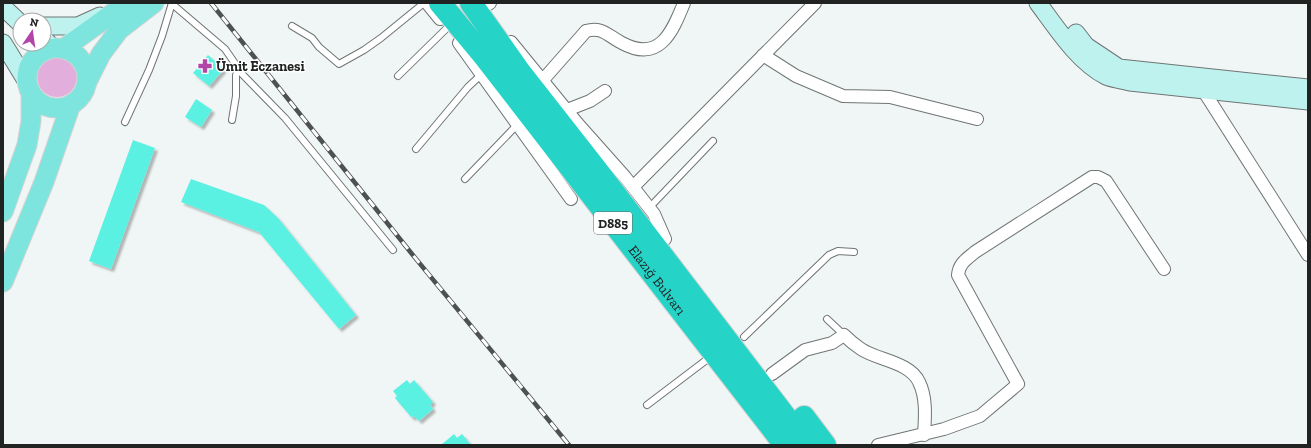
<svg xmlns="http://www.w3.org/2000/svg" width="1311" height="448" viewBox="0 0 1311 448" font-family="'Zilla Slab',serif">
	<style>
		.green { fill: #e2aedb }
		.building { fill: #5af1e3; filter: url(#shadow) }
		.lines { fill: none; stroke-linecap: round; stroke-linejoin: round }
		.lane-casing { stroke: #6f7574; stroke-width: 8 }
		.street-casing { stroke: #6f7574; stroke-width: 14 }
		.secondary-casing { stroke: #6f7574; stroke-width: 19 }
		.primary-casing { stroke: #d3d3d3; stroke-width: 21 }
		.highway-casing { stroke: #d3d3d3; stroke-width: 24 }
		.lane { stroke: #fff; stroke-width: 6 }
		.street { stroke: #fff; stroke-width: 12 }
		.secondary { stroke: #bef2ee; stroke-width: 17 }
		.primary { stroke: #7de5dd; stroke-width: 19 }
		.highway { stroke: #26d4c7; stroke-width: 22 }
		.rail-casing { stroke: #4e5151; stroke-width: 4.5 }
		.rail { stroke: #fff; stroke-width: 3; stroke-dasharray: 9; stroke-linecap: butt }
		.labels { text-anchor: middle; stroke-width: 3; stroke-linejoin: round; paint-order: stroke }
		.shield { fill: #fff; stroke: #646565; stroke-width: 1 }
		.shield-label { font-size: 13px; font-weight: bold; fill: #212323 }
		.poi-label { font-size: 14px; font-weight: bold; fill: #212323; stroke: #fff; text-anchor: start }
		.street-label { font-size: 14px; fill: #212323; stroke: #fff }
	</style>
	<defs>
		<filter id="shadow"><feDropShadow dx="3" dy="3" stdDeviation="1" flood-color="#0004"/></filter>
	</defs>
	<rect width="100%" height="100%" fill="#f0f6f5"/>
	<path class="green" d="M37 77a20 20 0 1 1 40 0a20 20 0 1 1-40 0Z"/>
	<path class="building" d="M208,55L224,69L209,86L193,73Z
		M196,99L212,110L201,127L185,117Z
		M133,140L155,148L111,269L89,261Z
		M191,179L264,205L278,218L356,315L339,329L259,232L181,202Z
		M407,380L410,384L414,380L433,402L430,405L433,409L419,421L414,416L412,418L395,398L397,396L393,391Z
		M454,434L457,438L462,434L471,445H441Z"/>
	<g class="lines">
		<defs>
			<path id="lane" d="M171,3L225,49L243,75L285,118L393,250
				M292,26L312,38L319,47L339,64L364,50L381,38L424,3
				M398,76L447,28
				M232,120L236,96V75L239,70
				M125,122L149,70L162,36L172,3
				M416,149L468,87L482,74
				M465,179L518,124
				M649,208L713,141
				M827,319L844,335
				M744,337L829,255L838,251L854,252
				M647,405L705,361"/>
			<path id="street" d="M427,3L440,19
				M485,6L490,3
				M511,42L577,123L625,177L654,214L665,239
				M459,43L571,199
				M763,55L796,76L843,96L890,97L977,119
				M542,81L586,31C602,26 608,36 622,43C659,63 672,33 684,3
				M1203,90L1308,255
				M567,110L590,101L605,91
				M633,187L815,3
				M772,374L805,350L832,343L844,335C849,340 855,345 861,349C877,360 910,362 919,382C927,398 925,418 924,435
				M878,445L944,429L980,416L1018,384L958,275C959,263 967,259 975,252L1092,177H1098L1106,181L1164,269"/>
			<path id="secondary" d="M1038,3C1056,27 1078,62 1106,76C1113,79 1122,80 1130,82L1308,101
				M3,7L20,23
				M44,26H78L100,16
				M1076,33L1086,46L1119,68L1308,88
				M44,39L53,48
				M3,43L27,82"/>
			<path id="primary" d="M27 78a30 30 0 1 1 60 0a30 30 0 1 1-60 0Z
				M63,49L127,3
				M87,82L101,54L119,30L154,3
				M3,212L27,145L31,121V92
				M3,282L44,182L71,104"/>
			<g id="highway">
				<path id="s1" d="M440,3L484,56L785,445"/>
				<path d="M471,3L520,72L596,169L807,445"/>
				<path d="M804,417L825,445"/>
			</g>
		</defs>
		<use href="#lane" class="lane-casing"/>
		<use href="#street" class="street-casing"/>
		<use href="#secondary" class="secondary-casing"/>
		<use href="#primary" class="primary-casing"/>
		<use href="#highway" class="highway-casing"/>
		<use href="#lane" class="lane"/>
		<use href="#street" class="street"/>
		<use href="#secondary" class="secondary"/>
		<use href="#primary" class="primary"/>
		<use href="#highway" class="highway"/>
		<defs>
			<path id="rail" d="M211,3L412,254L569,445"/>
		</defs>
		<use href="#rail" class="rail-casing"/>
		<use href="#rail" class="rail"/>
	</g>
	<defs>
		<symbol id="pharmacy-bare" viewBox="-9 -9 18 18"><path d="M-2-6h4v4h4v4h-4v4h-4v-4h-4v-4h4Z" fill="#b146a8" stroke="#fff" stroke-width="2.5" paint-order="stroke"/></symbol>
	</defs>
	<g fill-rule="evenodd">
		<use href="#pharmacy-bare" x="195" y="56" width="20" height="20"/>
	</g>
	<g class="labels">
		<rect class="shield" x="594" y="212" width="38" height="22" rx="3"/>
		<g class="shield-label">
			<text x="613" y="228">D885</text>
		</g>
		<g class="poi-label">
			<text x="216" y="71">Ümit Eczanesi</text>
		</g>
		<g class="street-label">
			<text dy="5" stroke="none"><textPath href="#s1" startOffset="352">Elazığ Bulvarı</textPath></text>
		</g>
	</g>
	<rect width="1311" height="448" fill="none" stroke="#212323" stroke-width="8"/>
	<g transform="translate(32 32) rotate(13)"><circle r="19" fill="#ffffff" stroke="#a6a7a7"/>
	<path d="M0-3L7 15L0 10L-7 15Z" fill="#b146a8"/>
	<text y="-6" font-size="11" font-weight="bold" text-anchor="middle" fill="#212323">N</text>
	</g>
</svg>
